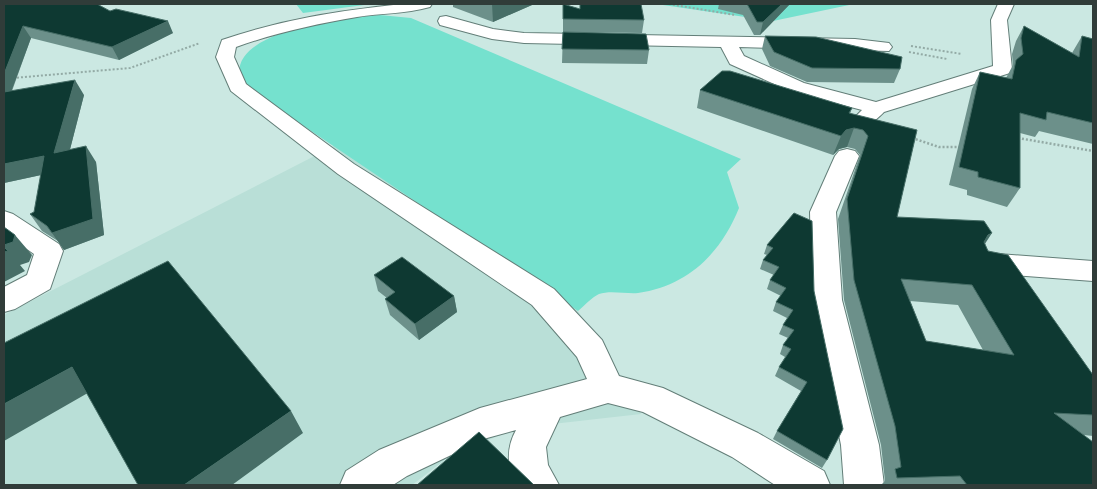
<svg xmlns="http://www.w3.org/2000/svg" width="1097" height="489" viewBox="0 0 1097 489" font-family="Overpass,sans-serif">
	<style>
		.built { fill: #b9dfd7 }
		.green { fill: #75e1ce }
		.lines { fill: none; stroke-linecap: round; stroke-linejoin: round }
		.minor-casing { stroke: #637e78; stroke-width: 2 }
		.path-far1 { stroke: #93aaa5; stroke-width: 2; stroke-dasharray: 2 2; stroke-linecap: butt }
		.path { stroke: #93aaa5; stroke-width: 2.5; stroke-dasharray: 2 2; stroke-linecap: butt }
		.minor { fill: #fff; fill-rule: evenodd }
		.wall { fill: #6c908a; fill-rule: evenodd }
		.shaded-wall { fill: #476e67 }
		.building { fill: #0e3932; stroke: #476e67; fill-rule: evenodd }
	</style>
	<rect width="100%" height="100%" fill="#cbe8e2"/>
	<path class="built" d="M334,146L578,311L641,414L517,428L450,456L412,485H4V315Z"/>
	<path class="green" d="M296,4H372L303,13Z
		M656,4H854L773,21Z
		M380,15L411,18L741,159L727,172L739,208C721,253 688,286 638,293C626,294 610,290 599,294C592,297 584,306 578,311L240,83C239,74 238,65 244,57C263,28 347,17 380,15Z"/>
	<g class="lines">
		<defs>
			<path id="minor" d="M402,4H432L430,7C405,14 381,13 357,17C316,24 275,33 236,47L234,57L246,84L354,164L554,289L602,340L619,376L663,388L758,433L824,471L830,485H775L732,457L643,412L608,403L560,417L546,447L548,465L559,485H515C507,466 506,448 516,430L487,438L407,476L393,485H340L346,471L379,450L480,408L587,379L577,357L532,305L338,174L231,91L216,57L222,40C283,19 338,11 402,4Z
				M998,4H1014L1007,20L1012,69L1010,73L884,112C875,121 869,127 856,124L853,119L862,110L790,91L730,64L721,47L524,43L492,39L440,25L438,21L440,17L446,16L493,29L524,33L855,39L889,43L892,47L889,51L739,47L744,56L804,83L876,102L993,66L991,20Z
				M847,149L855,151L859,156L836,212L842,300L879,445L884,485H844L841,445L812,300L810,212L835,156L839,151Z
				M4,211L13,214L59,244L63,251L50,289L15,309L4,312V287L27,275L34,254L4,233Z
				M986,253L1093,261V281L986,273L976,270L972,263L976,256Z"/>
		</defs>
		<use href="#minor" class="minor-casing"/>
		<path class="path-far1" d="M669,4L735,15
			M911,46L962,54
			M909,52L947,59
			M13,78L130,68L200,43"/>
		<path class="path" d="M912,138L939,147H962
			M1018,138L1093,151"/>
		<use href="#minor" class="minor"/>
	</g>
	<path class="wall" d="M4,4L110,11L173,33L119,60L31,38L12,91L84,95L70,149L96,162L104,235L64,250L58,241L42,231L30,214L34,212L41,175L4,183Z
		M453,4H532V5L493,22L453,7Z
		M563,4L580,9L644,20L642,33L563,32Z
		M719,4H790L760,35H754L743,15L718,9Z
		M1024,26L1072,53L1082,36L1093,39V144L1039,131L1035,137L1020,133V188L1007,207L967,195V190L949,185L972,89L980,72L1006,78L1013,65L1012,54L1016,41Z
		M563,32L649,50L647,64L562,63Z
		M765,36L900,69L894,83L807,82L770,66L762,49Z
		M700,90L852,108L850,114L917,130L897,217L985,244L988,251L1093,375V436L1084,435L1093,485H881L885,481L881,445L844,300L838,219L860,155L855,149L847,147L839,149L833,155L697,108ZM910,301L958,305L983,350L926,341Z
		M794,213L814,291L827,460L822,468L773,439L777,431L801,391L775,376L779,367L785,357L780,354L783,345L788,338L779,334L783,325L787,318L773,311L776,302L781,296L767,289L770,280L774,275L760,269L763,260L767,255L764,254L767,245Z
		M374,275L454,296L457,312L419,340L390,315L385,299L387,298L378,291Z"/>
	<path class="shaded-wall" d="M492,4H532V5L493,22Z
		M782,4H790L760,35L763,22Z
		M168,21L173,33L119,60L112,47Z
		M23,26L31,38L11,92L4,93V74Z
		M75,80L84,95L65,169L54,153Z
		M854,128L847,147L839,149L833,155L841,136L846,130Z
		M86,146L96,162L104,235L64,250L52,233Z
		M44,156L55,172L4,183V164Z
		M992,233L979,253L974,255L988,235Z
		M15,235L32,255L29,262L20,265L25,271L4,282V245Z
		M454,296L457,312L419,340L415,324Z
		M72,367L93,390L4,441V404Z
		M291,411L303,433L232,485H184Z"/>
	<path class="building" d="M4,4H97L110,11L116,9L168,21L112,47L23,26L4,74Z
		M563,4L580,9V4H641L644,20L563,19Z
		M747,4H782L763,22H757Z
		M1024,26L1079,57L1082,36L1093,39V123L1047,112L1046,120L1020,113V188L978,177V172L959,167L980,72L1012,79L1016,60L1023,54L1021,38Z
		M563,32L646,34L649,50L562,49Z
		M765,36L816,37L902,57L900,69L812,68L774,52Z
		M722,71H730L852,108L849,113L917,130L897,217L984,221L992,233L988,235L984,242L988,251L1008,255L1093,375V415L1054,413L1093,442V485H967L960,476L897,478L895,469L901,467L895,426L854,280L847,199L868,136L863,130L854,128L846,130L841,136L700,90ZM901,279L972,285L1014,355L926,341Z
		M75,80L54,153L86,146L93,219L52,233L47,226L30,214L34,212L44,156L4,164V92Z
		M794,213L812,221L814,291L843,429L827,460L777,431L807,382L779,367L791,349L783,345L794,330L783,325L793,310L776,302L786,288L770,280L779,267L763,260L773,248L767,245Z
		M4,227L15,235L13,242L4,245Z
		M4,247L8,251L4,252Z
		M402,257L454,296L415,324L385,299L395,292L374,275Z
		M168,261L291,411L184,485H138L72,367L4,404V343Z
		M479,432L534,485H417Z"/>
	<rect width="1097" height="489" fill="none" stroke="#303c39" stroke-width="10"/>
</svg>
